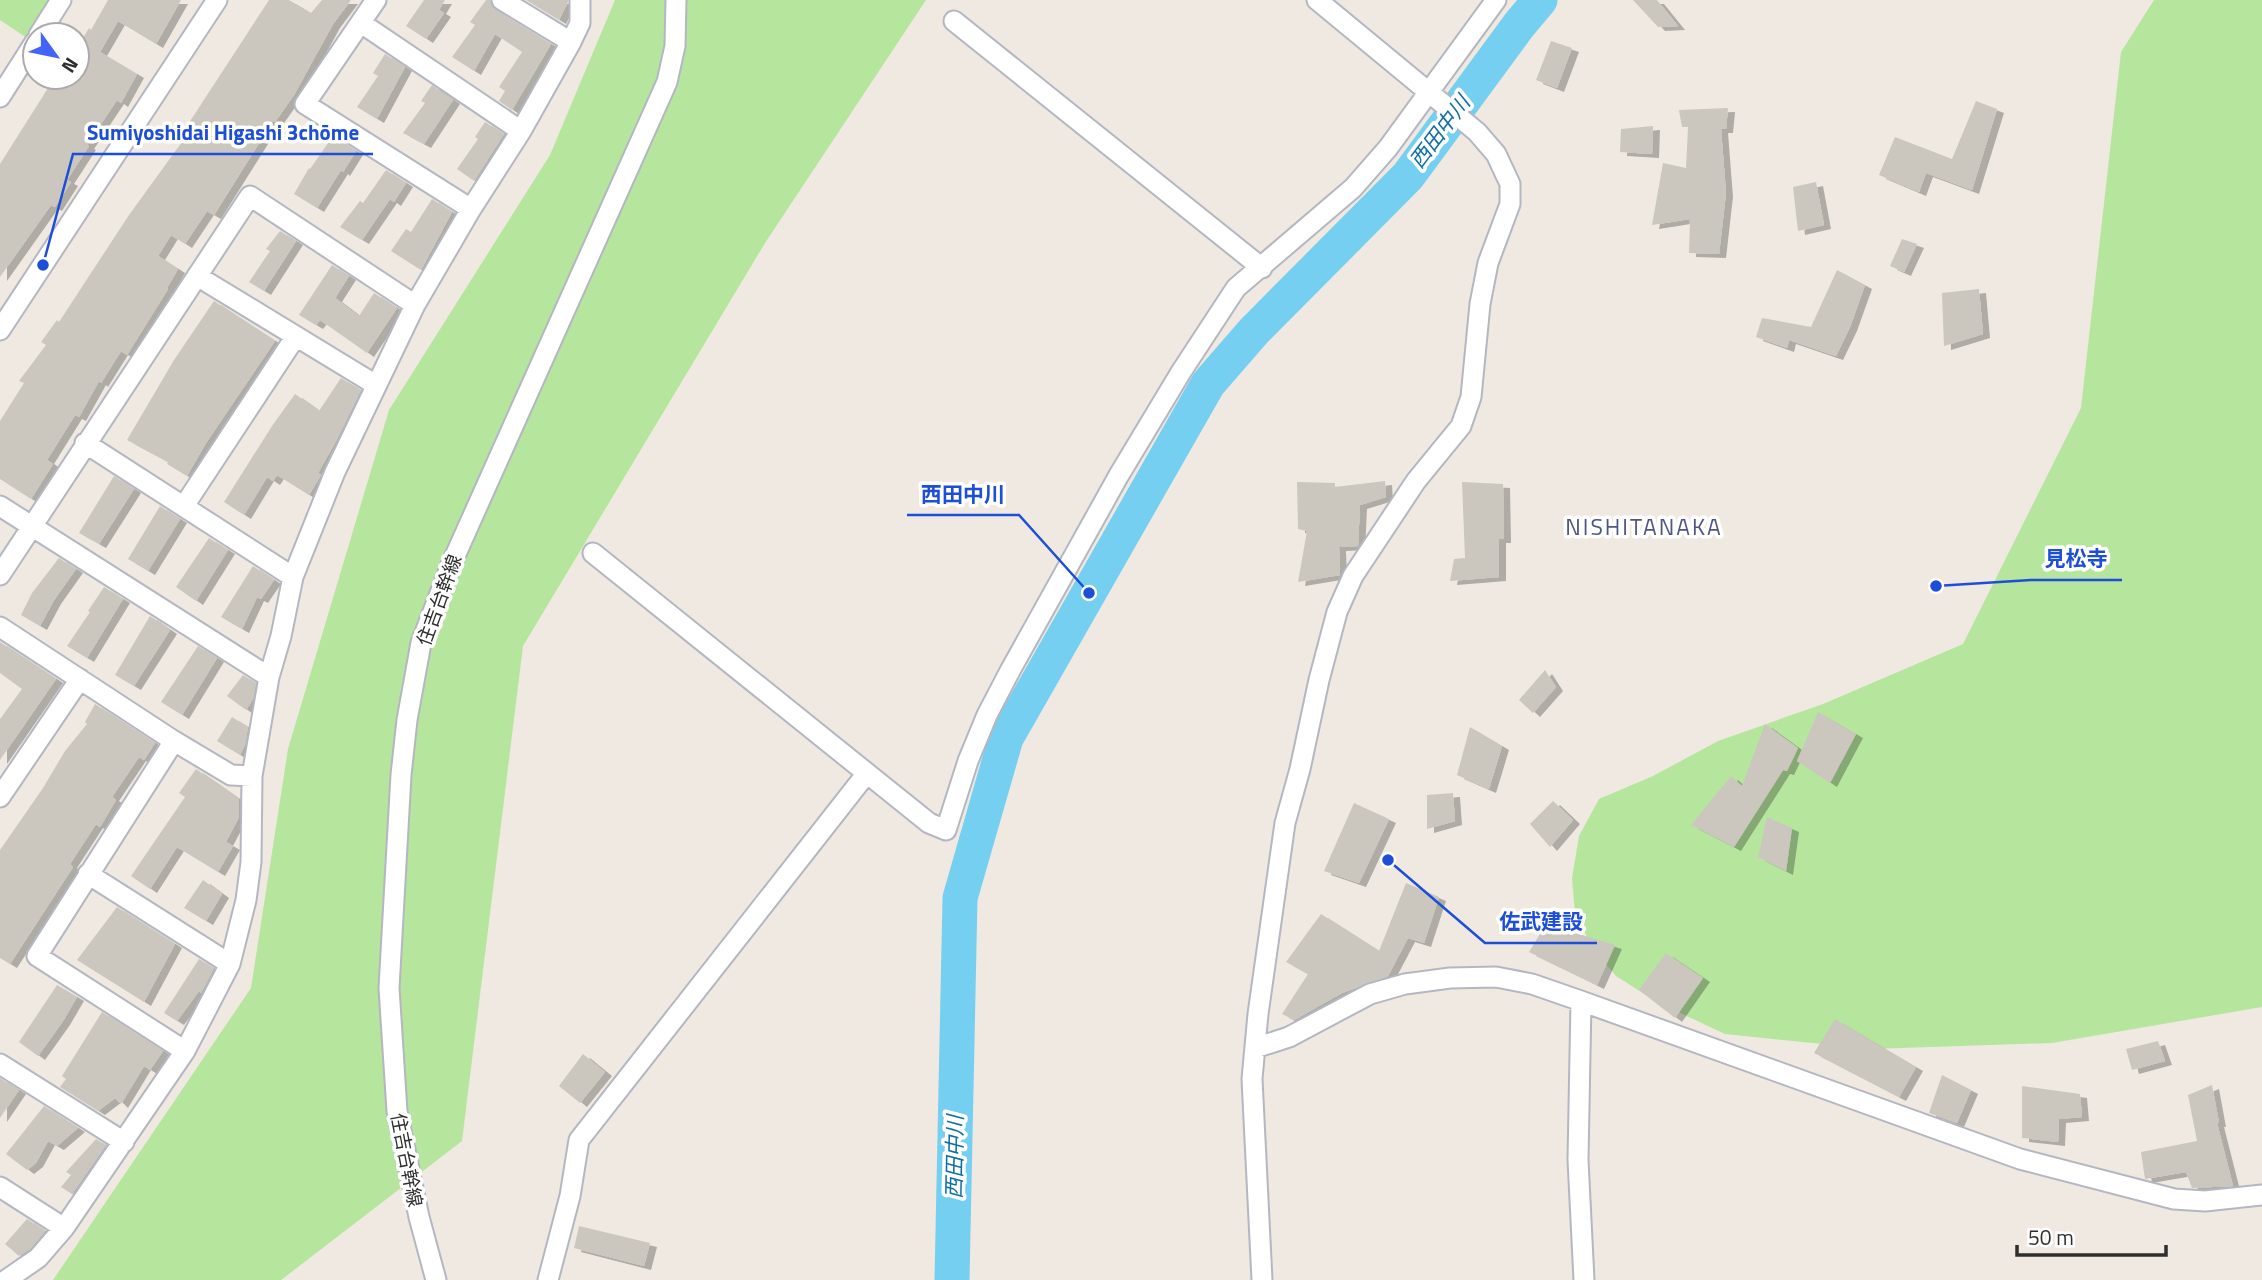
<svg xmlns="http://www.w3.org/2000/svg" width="2262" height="1280" viewBox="0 0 2262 1280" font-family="'Titillium Web','Noto Sans JP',sans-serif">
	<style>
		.green { fill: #b6e59e }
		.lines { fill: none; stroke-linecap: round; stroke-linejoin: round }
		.river { stroke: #75cff0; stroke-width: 35 }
		.building { fill: #cbc7bf; filter: url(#shadow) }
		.minor-casing { stroke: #b4b7c1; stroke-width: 23 }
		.minor { stroke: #fff; stroke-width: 19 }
		.labels { text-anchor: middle; stroke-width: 7; stroke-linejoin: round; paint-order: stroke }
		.street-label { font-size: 19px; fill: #2e2e2e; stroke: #fff }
		.water-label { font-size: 21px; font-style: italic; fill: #0d6fa3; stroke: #fff }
		.quarter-label { font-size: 23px; letter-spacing: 2px; fill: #4d5680; stroke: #fff }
		.leader { fill: none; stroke: #1d4ed8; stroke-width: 2.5 }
		.callout-dot { fill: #1d4ed8; stroke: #fff; stroke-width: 2.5 }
		.callout-label { font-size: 21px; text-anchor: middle; font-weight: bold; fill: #1d4ed8; stroke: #fff; stroke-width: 7; stroke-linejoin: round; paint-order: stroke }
	</style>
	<defs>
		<filter id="shadow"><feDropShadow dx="7" dy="4" stdDeviation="0" flood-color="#0004"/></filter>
	</defs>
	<rect width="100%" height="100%" fill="#efe9e1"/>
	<path class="green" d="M0,0H52L27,38L0,20Z
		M615,0H926L765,243L523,646L462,1141L281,1280H53L251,988L288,749L389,410L550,155Z
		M2154,0H2262V1007L2052,1043L1871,1049L1725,1034L1657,1002L1616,976L1594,950L1575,914L1572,878L1579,836L1599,799L1653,776L1718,741L1823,704L1963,644L2081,408L2121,52Z"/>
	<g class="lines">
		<path class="river" d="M952,1280L960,898L1006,738L1208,384L1254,331L1408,176L1519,25L1540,0"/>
	</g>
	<path class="building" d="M108,0H181L156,44L118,21L100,52L137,74L121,103L117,100L87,145L89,146L67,180L71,182L55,207L51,205L0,277V164L55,77H77V48L89,28L91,30Z
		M269,0H289L311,13L322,0H351L333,24L294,95L275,122L273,121L214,215L207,211L185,244L171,235L158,256L178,269L167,288L168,289L127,355L121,351L101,383L99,381L79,417L75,415L47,460L53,464L31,499L0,479V421L24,383L19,381L46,345L41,342L57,320L59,322L129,215L187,135L183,132Z
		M424,0H445L439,10L444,13L426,39L406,26Z
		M486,0H490L496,10L551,44L512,110L499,101L505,91L499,87L522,52L495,34L474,71L452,57L475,25L470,22Z
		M526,0H568V2L559,20Z
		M1633,0H1657L1678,26L1658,27Z
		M1551,41L1572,48L1557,88L1536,80Z
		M385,54L405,67L377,119L357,107L378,76L373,73Z
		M432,85L453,100L424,144L403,133L425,103L421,101Z
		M1976,101L1997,109L1972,190L1926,173L1919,192L1879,175L1895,137L1952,159Z
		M1728,108L1726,129H1721L1726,193L1719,254L1689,253L1690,219L1652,225L1663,163L1686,168L1688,127H1682L1679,110Z
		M485,122L504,134L474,181L457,169L478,139L475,137Z
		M1653,126L1652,154L1620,152L1621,129Z
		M333,136L356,151L343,172L341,170L317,208L294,194L309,168L310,169Z
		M386,170L406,183L394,202L390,199L362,240L340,227L360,201L363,203Z
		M1816,182L1824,225L1798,231L1793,187Z
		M432,199L452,212L421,270L391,251L406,229L411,232Z
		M280,231L296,241L264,291L249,282L270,251L266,249Z
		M1902,239L1917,244L1904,272L1890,266Z
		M332,265L349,276L335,298L359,316L374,293L397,308L367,353L320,320L316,325L299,315Z
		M1837,270L1865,285L1850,327L1836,356L1789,340L1787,348L1756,337L1762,318L1811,327Z
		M1979,289L1983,334L1944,346L1942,293Z
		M214,301L275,341L206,443L187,476L167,464L168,462L127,440L174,360Z
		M341,378L361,390L336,441L318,473L321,475L309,495L277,475L273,481L267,477L244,515L224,502L272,426L295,394L319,411Z
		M114,476L134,489L99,544L79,533Z
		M1385,481L1386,497L1360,505L1358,546L1339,547L1340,575L1298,582L1307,531L1298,529L1297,482L1335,483V487Z
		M1462,482L1503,484L1504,539H1499V577L1450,581L1454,559L1465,558Z
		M160,506L180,519L148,571L128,559Z
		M209,538L228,550L196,601L176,587Z
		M59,558L76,569L54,600L40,626L21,615L32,593Z
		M253,566L274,580L261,599L257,597L242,629L221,617Z
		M104,587L123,599L87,658L67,646L90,612L88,611Z
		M150,616L170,630L134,686L115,675Z
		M0,642L56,679L0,760V719L22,689L0,673Z
		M198,646L217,658L182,715L161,702Z
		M1545,670L1556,687L1533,713L1519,700Z
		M243,675L256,683L253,699L246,710L227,696Z
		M95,704L155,743L144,760L139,757L112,797L116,800L100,827L96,824L70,864L73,867L10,964L0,958V850L43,788L65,751L87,724L85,722Z
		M1818,712L1856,734L1830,783L1797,761Z
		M232,717L248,727L245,745L240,755L217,741Z
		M1765,724L1798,748L1787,771L1783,770L1734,847L1691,825L1731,776L1742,786Z
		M1470,727L1502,746L1489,789L1457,775Z
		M196,769L239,799V817L226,842L233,846L218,872L177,847L150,889L131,876L185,797L179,793Z
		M1453,793L1455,821L1427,829V795Z
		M1553,801L1573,820L1550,847L1530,824Z
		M1354,803L1389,819L1359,883L1324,871Z
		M1767,817L1792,828L1786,871L1758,857Z
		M203,880L222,894L206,921L184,908Z
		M1406,883L1439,897L1424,943L1408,938L1388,976L1342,993L1294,1020L1282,1014L1308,974L1286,962L1321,914L1379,951Z
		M117,907L175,944L144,1002L77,960Z
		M1546,924L1615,945L1597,985L1529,952Z
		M1666,953L1703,978L1675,1018L1639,990Z
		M199,959L214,968L201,993L199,991L177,1021L164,1013Z
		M57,985L77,997L63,1021L38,1056L19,1042Z
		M102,1012L163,1051L150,1070L144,1066L121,1104L115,1098L98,1111L60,1087L66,1079L62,1076Z
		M1835,1019L1916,1067L1899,1097L1814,1053Z
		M2158,1041L2165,1061L2132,1070L2126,1049Z
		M583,1054L605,1072L580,1103L559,1086Z
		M1942,1075L1971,1090L1957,1123L1929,1113Z
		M0,1078L19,1090L0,1118Z
		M2212,1085L2219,1123H2217L2233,1186L2192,1188L2186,1172L2145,1179L2141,1152L2197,1141L2188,1095Z
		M2022,1086L2080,1094L2082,1117L2059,1119L2058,1142L2022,1138Z
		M44,1106L78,1128L57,1146L48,1141L36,1163L27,1170L6,1154Z
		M96,1139L106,1145L72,1194L61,1187L71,1175L66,1172Z
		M27,1219L45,1231L30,1249L19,1256L5,1244Z
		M579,1226L650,1243L644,1266L574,1248Z"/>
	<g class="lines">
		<defs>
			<path id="minor" d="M376,0L305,104L471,209
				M502,0L571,42
				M954,21L1262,268
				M361,23L521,131
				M39,35L61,0
				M0,97L35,42
				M197,276L376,385
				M0,330L217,0
				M85,443L293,577
				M0,506L269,677
				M184,506L296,336
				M593,553L929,823L946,830L968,761L987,715L1011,669L1119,475L1181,372L1236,288L1353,188L1388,148L1496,0
				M0,575L250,196L415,305
				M0,627L174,741L231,775L252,776
				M174,741L37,956L185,1051
				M0,797L80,679
				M88,874L230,964
				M1581,1001L1578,1160L1584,1280
				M1255,1048L1289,1037L1370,994L1405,984L1450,978L1496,977L1532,984L1581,1001L2020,1159L2174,1199L2205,1201L2262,1195
				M0,1064L124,1142
				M0,1187L64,1228
				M6,1280L38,1258L64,1228L185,1051L230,964L246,900L251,862L252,776L269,677L281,636L293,577L335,472L415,305L471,209L521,131L571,42L580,23V0
				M436,1280L419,1217L397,1111L389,988L401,775L407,720L421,643L451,565L667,82L675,46L676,0
				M548,1280L570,1196L579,1140L867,773
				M1262,1280L1252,1079L1258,1014L1285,823L1300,769L1319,680L1337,612L1353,576L1416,481L1461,426L1471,397L1480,304L1488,263L1510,204V184L1496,154L1477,132L1317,0"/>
		</defs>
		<use href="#minor" class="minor-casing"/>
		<use href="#minor" class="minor"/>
	</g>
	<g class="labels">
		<g class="street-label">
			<text transform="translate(439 600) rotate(-70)" y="7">住吉台幹線</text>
			<text transform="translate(407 1160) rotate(79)" y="7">住吉台幹線</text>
		</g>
		<g class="water-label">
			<text transform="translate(1440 132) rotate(-53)" y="7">西田中川</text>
			<text transform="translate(955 1157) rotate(-89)" y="7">西田中川</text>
		</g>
		<g class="quarter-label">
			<text x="1644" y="535">NISHITANAKA</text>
		</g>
	</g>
	<path class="leader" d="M43 265L73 154H373M1089 593L1019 515H907M1936 586L2031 580H2122M1388 860L1485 943H1597"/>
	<g class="callout-dot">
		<circle cx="43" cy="265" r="7"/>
		<circle cx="1089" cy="593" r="7"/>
		<circle cx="1936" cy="586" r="7"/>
		<circle cx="1388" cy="860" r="7"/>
	</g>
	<g class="callout-label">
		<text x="223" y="140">Sumiyoshidai Higashi 3chōme</text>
		<text x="963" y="502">西田中川</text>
		<text x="2076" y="566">見松寺</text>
		<text x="1541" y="929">佐武建設</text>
	</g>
	<g transform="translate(56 56) rotate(123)"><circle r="33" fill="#ffffff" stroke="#ababab" stroke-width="2"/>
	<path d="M0-5L12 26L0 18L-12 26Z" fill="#4264fb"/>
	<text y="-10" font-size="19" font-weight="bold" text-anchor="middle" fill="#2e2e2e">N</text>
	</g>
	<path d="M2017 1245v10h149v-10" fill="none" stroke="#2e2e2e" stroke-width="3.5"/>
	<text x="2028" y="1245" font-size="21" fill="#2e2e2e" stroke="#ffffff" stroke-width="5" paint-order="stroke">50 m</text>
</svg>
